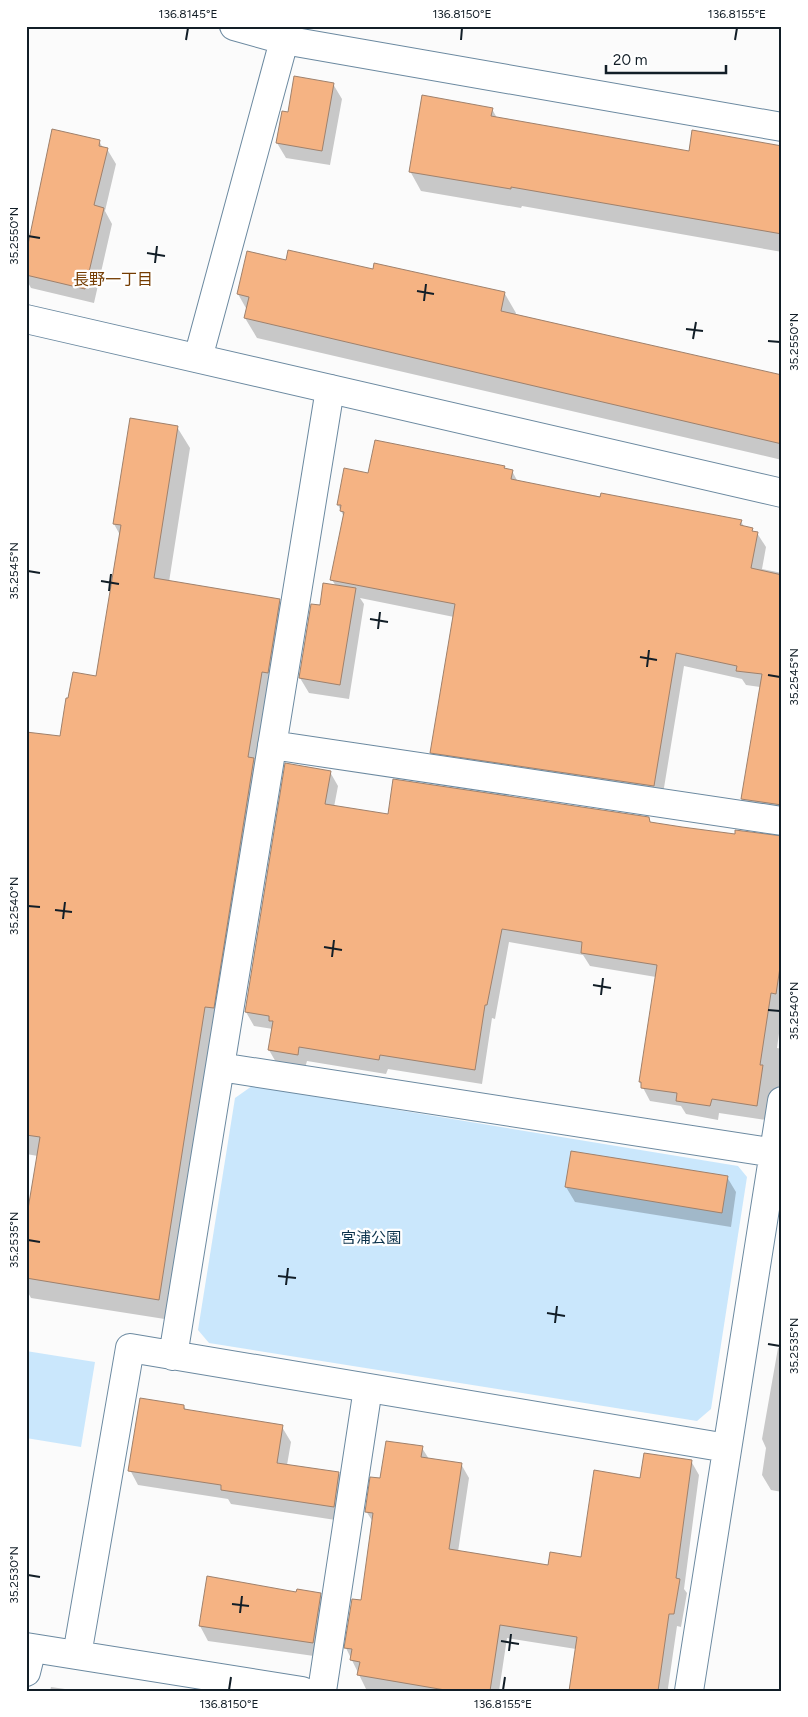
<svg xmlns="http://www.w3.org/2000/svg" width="808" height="1717" viewBox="0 0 808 1717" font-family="Figtree,'Noto Sans JP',sans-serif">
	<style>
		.green { fill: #cae7fc }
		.shadow { fill: #0003 }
		.building { fill: #f5b383; stroke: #9f816c }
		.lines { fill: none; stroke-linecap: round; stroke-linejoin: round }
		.street-casing { stroke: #6b89a0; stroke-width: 30 }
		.secondary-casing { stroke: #6b89a0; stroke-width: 30 }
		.street { stroke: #fff; stroke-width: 28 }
		.secondary { stroke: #fff; stroke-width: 28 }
		.ticks { fill: none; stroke: #121e27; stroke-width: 2 }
		.labels { text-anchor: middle; stroke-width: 4.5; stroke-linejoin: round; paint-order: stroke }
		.park-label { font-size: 15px; fill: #0b324b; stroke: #fff }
		.neighbourhood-label { font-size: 16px; fill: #743c02; stroke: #fff }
		.neatline { fill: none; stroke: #121e27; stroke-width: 2 }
		.ticks-label { font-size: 12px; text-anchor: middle; fill: #121e27 }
	</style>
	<rect width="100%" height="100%" fill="#fbfbfb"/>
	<path class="green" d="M252,1086L738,1166L747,1177L711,1409L697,1421L209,1343L198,1330L235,1098Z
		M26,1351L95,1362L81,1447L26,1438Z"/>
	<path class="shadow" d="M333,84L342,99L330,165L286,158L277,143L289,113Z
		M492,109L497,118L690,152L782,147V252L522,206L521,208L421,191L410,171Z
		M99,141L103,148L107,149L116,164L105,211L112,224L94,303L31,288L26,279V260Z
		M287,261L374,271L505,294L516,313L515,316L782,377V460L257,338L245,318L247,310L238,294Z
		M177,427L190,448L169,582L279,600L292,621L171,1320L31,1298L26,1289V1229L38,1156L26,1154V961L98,677L120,535L114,524Z
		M504,467L506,470L512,471L518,482L741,521L744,527L757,533L766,547L762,569L782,573V818L750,813L742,799L760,687L746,685L742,679L684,666L662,800L440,767L431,753L454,617L360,598L364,604L349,699L309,693L300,678L321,607L336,586L332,580L344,517L338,505L369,474Z
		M286,765L330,772L338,786L334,807L389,816L648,818L651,823L736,836L782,837V1012L777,1048L782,1049V1102L773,1121L719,1113L718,1120L686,1114L681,1106L650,1101L640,1082L656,977L590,966L583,955L509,942L495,1019L492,1018L482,1084L388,1069L386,1074L307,1061L305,1068L277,1064L269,1050L273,1029L254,1026L246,1012Z
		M727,1177L736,1192L731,1227L575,1202L566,1187Z
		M778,1348H782V1492L771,1490L762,1475L766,1448L762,1439Z
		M184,1406L186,1410L282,1427L291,1442L287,1465L339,1473L347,1488L342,1521L231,1504L228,1499L138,1485L130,1470Z
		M422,1448L429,1459L461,1464L469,1478L458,1552L549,1567L582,1558L641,1479L691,1461L699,1475L684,1589L687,1593L681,1627L677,1626L668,1688L669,1691H570L576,1649L507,1638L499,1691L366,1689L346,1648L362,1602L373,1522L366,1511L381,1480Z
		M297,1593L320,1595L329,1609L321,1657L208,1641L200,1626Z
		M51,1687L79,1691H50Z"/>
	<path class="building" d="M294,76L334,83L322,151L276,143L282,111L288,112Z
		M422,95L493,108L491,116L689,151L692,130L782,146V234L511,187V189L409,172Z
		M52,129L100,140L99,146L108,148L94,205L104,208L85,289L26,275V254Z
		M288,250L373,269L374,263L505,292L501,311L782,375V444L244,318L249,297L237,294L247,251L286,260Z
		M130,418L178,426L154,578L280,599L268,673L262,672L248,757L254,758L214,1008L205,1007L159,1300L26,1278V1221L40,1137L26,1135V732L60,736L66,698H68L73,672L96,676L121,525L113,524Z
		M375,440L505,466L504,468L513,470L511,479L600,497L601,493L742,520L740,525L753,528L752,531L758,532L751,568L782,575V805L741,799L762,674L736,671L737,666L676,653L654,786L430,753L455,604L330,580L344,512L340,511L341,505H337L344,468L368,473Z
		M323,583L356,588L340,685L299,678L311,604L320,605Z
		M285,763L331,771L325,804L388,814L393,779L649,817L650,822L682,827L735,834V830L782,836V954L776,994L771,993L760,1065H763L757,1106L712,1099L710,1106L676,1101L677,1093L641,1088V1082H639L657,965L581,953L582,942L502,929L487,1005H485L475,1070L380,1055L379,1060L299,1047L298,1055L268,1050L273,1021H269V1016L245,1012Z
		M571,1151L728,1176L722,1213L565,1187Z
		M140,1398L184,1405V1409L283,1425L277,1463L339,1472L334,1507L221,1490V1485L128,1471Z
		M386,1441L423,1446L421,1457L462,1463L449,1549L548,1565L550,1552L581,1557L594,1470L640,1478L644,1453L692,1460L676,1578L680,1579L674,1614H669L658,1691H569L577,1637L500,1625L490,1691H451L357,1675L360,1662L350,1660L352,1649L344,1648L352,1599L361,1600L373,1513L365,1512L370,1477L380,1478Z
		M207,1576L296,1592L297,1589L321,1593L313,1643L199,1626Z"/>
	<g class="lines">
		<defs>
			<path id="street" d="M234,26L284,40L782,127
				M198,358L288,26
				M272,745L782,821
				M220,1067L782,1154
				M173,1356L330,389
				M26,1647L302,1691
				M77,1655L130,1348L727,1448
				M26,1672L32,1648
				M322,1691L368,1388
				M689,1691L782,1101"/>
			<path id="secondary" d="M26,319L782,493"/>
		</defs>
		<use href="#street" class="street-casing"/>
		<use href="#secondary" class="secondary-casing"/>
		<use href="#street" class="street"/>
		<use href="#secondary" class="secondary"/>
	</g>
	<path class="ticks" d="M186,40L188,28M461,40L462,28M735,40L737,28M28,236L40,238M147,253L165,256M155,263L157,246M417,291L434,294M424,301L426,284M686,329L703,331M693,339L696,322M768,341L780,342M28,571L40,573M101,581L119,584M109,591L111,574M370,619L388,622M378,629L380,612M640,657L657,660M647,667L649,650M768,675L780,677M28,906L40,907M55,910L72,912M63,919L65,902M324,947L342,950M332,957L334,940M593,985L611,988M601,995L603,978M768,1010L780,1011M28,1240L40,1242M278,1276L296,1278M286,1285L288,1268M547,1313L565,1316M555,1323L557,1306M768,1344L780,1346M28,1575L40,1577M232,1604L249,1606M240,1613L242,1596M501,1641L519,1644M509,1651L511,1634M229,1690L231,1677M503,1690L505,1677"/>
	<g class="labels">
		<g class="park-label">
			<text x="371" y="1243">宮浦公園</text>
		</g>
		<g class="neighbourhood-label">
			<text x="113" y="285">長野一丁目</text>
		</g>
	</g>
	<rect width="808" height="1717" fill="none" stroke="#ffffff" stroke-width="55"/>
	<path d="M606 65v8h120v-8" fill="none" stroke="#121e27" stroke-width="2.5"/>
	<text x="613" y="65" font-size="15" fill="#121e27" stroke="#ffffff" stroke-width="4" paint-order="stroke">20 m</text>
	<rect x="28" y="28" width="752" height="1662" class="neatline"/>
	<g class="ticks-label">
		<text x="188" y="18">136.8145°E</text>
		<text x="462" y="18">136.8150°E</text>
		<text x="737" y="18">136.8155°E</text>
		<text transform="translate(14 236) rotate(-90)" y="4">35.2550°N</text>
		<text transform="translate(794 342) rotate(-90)" y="4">35.2550°N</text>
		<text transform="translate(14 571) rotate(-90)" y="4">35.2545°N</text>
		<text transform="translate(794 677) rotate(-90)" y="4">35.2545°N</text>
		<text transform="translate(14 906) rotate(-90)" y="4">35.2540°N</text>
		<text transform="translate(794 1011) rotate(-90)" y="4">35.2540°N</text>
		<text transform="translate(14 1240) rotate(-90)" y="4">35.2535°N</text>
		<text transform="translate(794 1346) rotate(-90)" y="4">35.2535°N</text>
		<text transform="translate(14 1575) rotate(-90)" y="4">35.2530°N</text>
		<text x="229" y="1708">136.8150°E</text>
		<text x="503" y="1708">136.8155°E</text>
	</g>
</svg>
